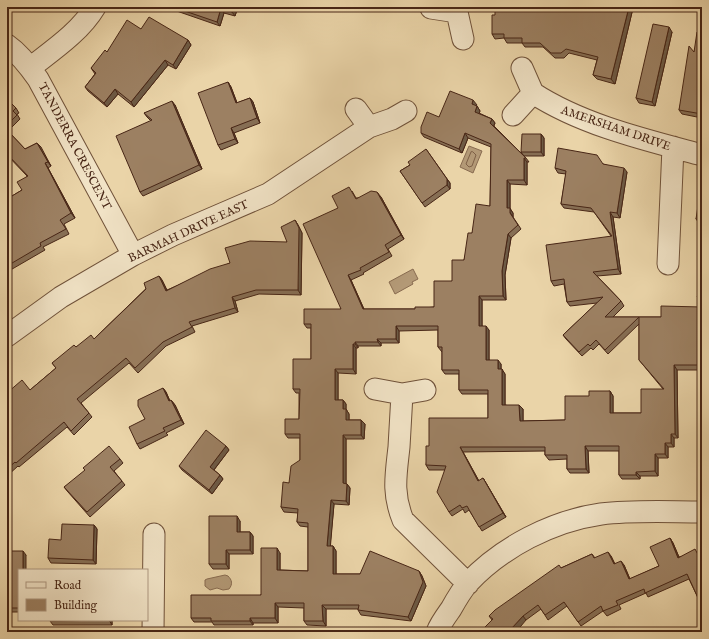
<svg xmlns="http://www.w3.org/2000/svg" width="709" height="639" viewBox="0 0 709 639" font-family="'IM FELL English',serif">
	<style>
		.water { fill: #b39976; stroke: #886b50 }
		.lines { fill: none; stroke-linecap: round; stroke-linejoin: round }
		.shore { stroke: #7e6046; stroke-width: 1 }
		.street-casing { stroke: #70523a; stroke-width: 23 }
		.street { stroke: #f1e3c6; stroke-width: 21 }
		.wall { fill: #866e54; stroke: #482616 }
		.shaded-wall { fill: #6d5a45; stroke: #482616 }
		.building { fill: #9c8062; stroke: #482616 }
		.labels { text-anchor: middle; stroke-width: 3.5; stroke-linejoin: round; paint-order: stroke }
		.street-label { font-size: 12px; fill: #482616; stroke: #f1e3c6 }
	</style>
	<rect width="100%" height="100%" fill="#ead4a8"/>
	<filter id="stains"><feTurbulence type="fractalNoise" baseFrequency=".005" numOctaves="4"/><feColorMatrix values="0 0 0 0 .2 0 0 0 0 .09 0 0 0 0 .02 0 0 0 .5 -.17"/></filter>
	<radialGradient id="worn" r=".72"><stop offset=".6" stop-color="#630" stop-opacity="0"/><stop offset="1" stop-color="#630" stop-opacity=".3"/></radialGradient>
	<path class="water" d="M469,146L482,151L473,173L460,167Z
		M413,269L418,279L412,282L413,284L395,294L389,282Z
		M225,575L228,576C232,580 233,584 229,589L223,590L217,588L210,590L205,586V580L207,579Z"/>
	<g class="lines">
		<path class="shore" d="M473,152L476,155L472,166L469,167L466,164L471,152Z"/>
		<defs>
			<path id="street" d="M431,8L457,12L463,39
				M7,45C20,54 29,66 38,79L133,255
				M30,68C53,50 80,32 95,7
				M533,93C582,125 646,140 702,155
				M356,109L369,127L392,119L406,111
				M513,115L533,93L522,68
				M668,264L673,147
				M7,336L61,297L133,255L173,235L268,194L369,127
				M375,389L402,394L425,390
				M402,394C401,412 400,429 399,447C396,475 392,493 403,520L468,584
				M153,632L154,534
				M437,632C440,624 446,616 451,609C456,600 461,591 468,583C502,547 552,521 601,514C634,510 669,512 702,512"/>
		</defs>
		<use href="#street" class="street-casing"/>
		<use href="#street" class="street"/>
	</g>
	<path class="wall" d="M167,7H238L235,16L224,13L220,26L168,8Z
		M633,8L615,84L597,79L593,75L597,60L569,53L564,58H555L543,47H525L522,43H507L504,38L495,39L492,34Z
		M141,29L188,40L191,45L176,69L168,65L134,107L118,94L107,107L88,91L85,87L95,74L91,68L107,52Z
		M672,32L655,106L639,103L636,98Z
		M702,33V118L682,114L679,110L694,52Z
		M228,82L231,87L237,103L250,98L253,102L260,123L234,133L238,143L221,150L218,145Z
		M7,99L16,108L19,113L17,114L20,119L8,131L25,149L37,143L51,166L48,168L75,218L64,224L69,234L43,247L45,250L7,272V199L22,190L27,176L7,155Z
		M175,105L202,169L143,196L140,192L151,121L147,117L144,113Z
		M477,105L476,106H477L480,111L479,113L492,119L495,123L494,126L526,158L529,162H527V185L510,184V208L513,213V217L521,229L511,238L505,275L506,300H482V326L489,330V360L501,364V369L505,374V405L523,409V421L565,420L589,396L610,391L613,396V413H641L663,389L639,360V324L608,354L599,344L593,350L591,348L582,356L566,339L563,335L597,303L570,306L567,302L564,284L554,286L551,281L611,236L594,212L564,208L561,204L566,174L558,173L555,168L603,164L627,172L620,218L613,217L621,274L597,276L621,301L624,306L613,317H661L702,307V370H677L678,438H674V447H668V458H658V476H640V479H622L619,475V451H588L589,473H570L567,469V459L549,460L545,455V451L463,452L479,481L483,478L506,517L482,531L469,510L465,513L463,509L452,516L449,512L445,470H429L426,465L429,446L488,418V394H462L459,390V374H445L442,370V352L438,347V330L399,331V343H381V346H358V348H356V374L338,373V400H343L346,404V409L349,414V420H361L365,424L364,439H346V484H347L350,488L349,505L334,504L330,546H333L336,551V574H360L419,571L422,576L426,586L411,621L361,615L358,610V609H326V626L307,625L304,621V608L278,607V623H253V625H214L212,622H194L191,618L261,595L280,553V570L308,571V527L300,526L297,522L298,513L284,512L281,507L289,483L300,460V438H288L285,434L299,419V393H296L293,389L311,359V328H307L304,324L341,309L338,208L352,191L356,198L381,197L404,239L388,249L392,256L363,273L364,274L351,280L364,309H415L434,307L452,281L464,260L472,233L490,206L491,147L468,138L462,153L424,137L421,133L439,117Z
		M541,134L544,138V156H524L521,152Z
		M426,149L450,183V189L425,207L400,171L410,165Z
		M702,200V224L699,223L696,219Z
		M295,220L298,225L302,233L301,295L259,294L235,301L238,312L192,326L195,332L166,346L138,373L129,363L81,403L92,417L74,435L67,427L19,467L18,466L7,476V393L30,390L56,368L52,363L76,347L94,339L159,276L162,280L167,290L230,263L287,242Z
		M163,388L166,392L170,401L171,400L175,405L184,424L166,433L168,435L140,449L137,444L145,419Z
		M226,446L229,450L214,470L220,475L223,479L212,494L182,470L179,466Z
		M120,459L123,463L114,471L125,485L90,517L68,492L64,487Z
		M240,521V532H250L253,536V554H229V569H213L209,564Z
		M94,525L97,529L96,564L51,563L48,558L61,540Z
		M670,538L673,543L679,557L698,553L702,560V603L699,600L689,579L648,597L646,593L619,605L621,609L607,616L603,611L581,626L567,606L548,620L541,609L526,620H492L489,616L561,568L592,554L595,558L611,556L615,564L624,565L630,579L659,566Z
		M7,551L26,555L19,570V612H7Z
		M112,620V625H53L50,621Z"/>
	<path class="shaded-wall" d="M233,7H238L235,16L232,12Z
		M629,7H633V8L615,84L611,79Z
		M221,8L224,13L220,26L217,22Z
		M669,27L672,32L655,106L652,102Z
		M188,40L191,45L176,69L173,65Z
		M165,60L168,65L134,107L131,102Z
		M228,82L231,87L239,108L236,103Z
		M115,89L118,94L107,107L104,103Z
		M250,98L253,102L260,123L257,118Z
		M473,100L477,105L475,108L472,104Z
		M172,101L175,105L202,169L199,165Z
		M477,106L480,111L478,116L475,112Z
		M492,119L495,123L493,127L490,123Z
		M231,128L234,133L238,143L235,139Z
		M465,133L468,138L462,153L459,149Z
		M541,134L544,138V156L541,152Z
		M37,143L41,147L51,166L48,162Z
		M524,158L527,162V185L524,180Z
		M45,163L48,168L75,218L71,213Z
		M624,168L627,172L620,218L617,213Z
		M447,179L450,183V189L447,185Z
		M507,180L510,184V209L513,213V217L507,208Z
		M377,192L381,197L404,239L401,235Z
		M610,212L613,217L621,274L618,269Z
		M295,220L298,225L302,233L301,295L298,290Z
		M508,234L511,238L505,275L506,300L503,296L502,271Z
		M348,275L351,280L366,314L363,309Z
		M159,276L162,280L169,295L166,291Z
		M479,296L482,300V330L479,326Z
		M232,297L235,301L238,312L235,308Z
		M396,326L399,331V343L396,339Z
		M486,326L489,330V364L486,360Z
		M377,339L381,343V346L378,342Z
		M355,342L358,346V348L355,344Z
		M353,344L356,348V374L353,369Z
		M498,360L501,364V374L498,369Z
		M674,365L677,370L678,438L675,434Z
		M335,369L338,373V404L335,400Z
		M502,369L505,374V410L502,405Z
		M163,388L166,392L172,406L169,401Z
		M610,391L613,396V418L610,413Z
		M171,400L175,405L184,424L181,420Z
		M343,400L346,404V409L349,414V424L346,420L343,409Z
		M519,405L523,409V425L520,421Z
		M361,420L365,424L364,439L361,435Z
		M671,434L674,438V447L671,443Z
		M343,435L346,439V488L343,483Z
		M665,443L668,447V458L665,454Z
		M226,446L229,450L213,471L210,467Z
		M585,446L588,451L589,473L586,469Z
		M460,447L463,452L481,485L478,481Z
		M655,454L658,458V476L655,471Z
		M636,472L640,476V479L636,475Z
		M220,475L223,479L212,494L209,490Z
		M483,478L486,483L506,517L503,513Z
		M347,484L350,488L349,505L346,501Z
		M331,500L334,504L330,551L327,546Z
		M237,516L240,521V536L237,532Z
		M94,525L97,529L96,564L93,560Z
		M250,532L253,536V554L250,550Z
		M670,538L673,543L681,562L678,558Z
		M333,546L336,551V578L333,574Z
		M277,548L280,553V574L277,570Z
		M226,550L229,554V569L226,564Z
		M23,551L26,555V570H23Z
		M608,552L611,556L617,569L614,564Z
		M621,561L624,565L632,584L629,579Z
		M419,571L422,576L426,586L411,621L408,617Z
		M275,603L278,607V623L275,618Z
		M322,605L326,609V626L323,621Z
		M523,616L526,620L516,632H513L511,629Z
		M250,618L253,623V625L250,621Z
		M109,620H112V625Z"/>
	<path class="building" d="M173,7H233L232,12L221,8L217,22Z
		M495,7H629L611,79L593,75L598,57L566,49L561,53H551L540,43H522V38H504V34H492V15H495Z
		M149,17L188,40L173,65L165,60L131,102L115,89L104,103L85,87L96,73L91,68L105,50L107,52L127,20L141,29Z
		M653,24L669,27L652,102L636,98Z
		M697,32L702,33V114L679,110L689,46L694,52Z
		M228,82L236,103L250,98L257,118L231,128L235,139L218,145L198,93Z
		M450,91L473,100L472,104L477,106L475,112L492,119L490,123L526,158H524V180H507V208H510V213L518,225L508,234L502,271L503,296H479V326H486V360H498V369H502V405H519L520,421L565,420V396H589V391H610V413H641V389H664L639,360V317L605,350L596,340L590,346L588,344L579,352L563,335L603,297L567,302L564,279L551,281L546,245L612,236L591,208L561,204L566,171L555,168L558,148L597,155L603,164L624,168L617,213L610,212L618,269L593,272L621,301L605,317H661V306L702,307V365H674L675,434H671V443H665V454H655V471L636,472V475H619V446H585L586,469H567V455H545V447H460L478,481L483,478L503,513L479,527L467,506L462,508L460,505L449,512L437,492L446,466L426,465V446H429V418H488V390H459V370H442V347H438V326H396V339H377L378,342H355V344H353V369H335V400H343V409H346V420H361V435H343V483L347,484L346,501L331,500L327,546H333V574H360L370,551L419,571L423,582L408,617L358,610L359,605H322L323,621H304V603H275V618H250V621H211V618H191V595H261V548H277V570L308,571V523L297,522L298,509L281,507L283,482L289,483L291,466L300,460V434H285V419H299L300,389H293V359H311V324H304V309H341L303,224L338,208L332,196L349,187L356,199L371,191L377,192L401,235L385,245L389,252L360,268L361,270L348,275L363,309H415V307H434V281H452V260H464L468,233H472L476,204L490,206L491,144L465,133L459,149L421,133V127L427,112L439,117Z
		M7,99L16,108L13,111L17,115L7,125Z
		M172,101L199,165L140,192L116,136L152,120L144,113Z
		M7,130L25,149L37,143L48,162L45,163L71,213L60,220L66,229L40,243L41,246L7,266V199L22,190L17,182L28,176L7,154Z
		M522,134H541V152H521Z
		M426,149L447,179V185L422,203L400,171L410,165L408,162Z
		M699,199L702,200V220L696,219Z
		M295,220L299,228L298,290H256L232,297L235,308L189,322L192,327L163,342L135,368L126,358L77,399L89,413L71,431L64,422L16,463L15,462L7,469V393L22,380L30,390L56,368L52,363L74,345L76,347L91,335L94,339L146,289L144,283L159,276L166,291L210,269L230,263L225,248L250,241L287,242L281,227Z
		M702,292V304L697,296Z
		M163,388L169,401L171,400L181,420L163,428L165,431L137,444L129,427L145,419L138,406V400Z
		M206,430L226,446L210,467L220,475L209,490L179,466Z
		M109,446L120,459L110,467L122,481L87,512L64,487L85,470L83,468Z
		M209,516H237V532H250V550H226V564H209Z
		M62,524L94,525L93,560L48,558L49,539L61,540Z
		M670,538L678,558L695,549L702,562V599L699,600L687,574L645,593L644,589L616,601L618,605L603,611L601,606L578,622L564,602L545,615L538,605L523,616L511,629L514,632H480L493,619L489,616L495,610L559,565L561,568L592,554L594,558L608,552L614,564L621,561L629,579L659,566L650,547Z
		M7,551H23V570H19V608H7Z
		M50,620H109L50,621Z"/>
	<g class="labels">
		<g class="street-label">
			<text transform="translate(616 128) rotate(19)" y="4">AMERSHAM DRIVE</text>
			<text transform="translate(75 146) rotate(62)" y="4">TANDERRA CRESCENT</text>
			<text transform="translate(188 231) rotate(-25)" y="4">BARMAH DRIVE EAST</text>
		</g>
	</g>
	<rect width="709" height="639" fill="none" stroke="#ead4a8" stroke-width="24"/>
	<rect x="8" y="8" width="693" height="623" fill="none" stroke="#482616" stroke-width="2"/>
	<rect x="12" y="12" width="685" height="615" fill="none" stroke="#482616"/>
	<rect x="18" y="569" width="130" height="52" fill="#f1e3c6" stroke="#ad9780"/>
	<rect x="26" y="582" width="20" height="6" fill="#f1e3c6" stroke="#ad9780"/>
	<text x="54" y="589" font-size="12" fill="#482616">Road</text>
	<rect x="26" y="599" width="20" height="12" fill="#9c8062" stroke="#ad9780"/>
	<text x="54" y="609" font-size="12" fill="#482616">Building</text>
	<rect width="100%" height="100%" filter="url(#stains)"/>
	<rect width="100%" height="100%" fill="url(#worn)"/>
</svg>
